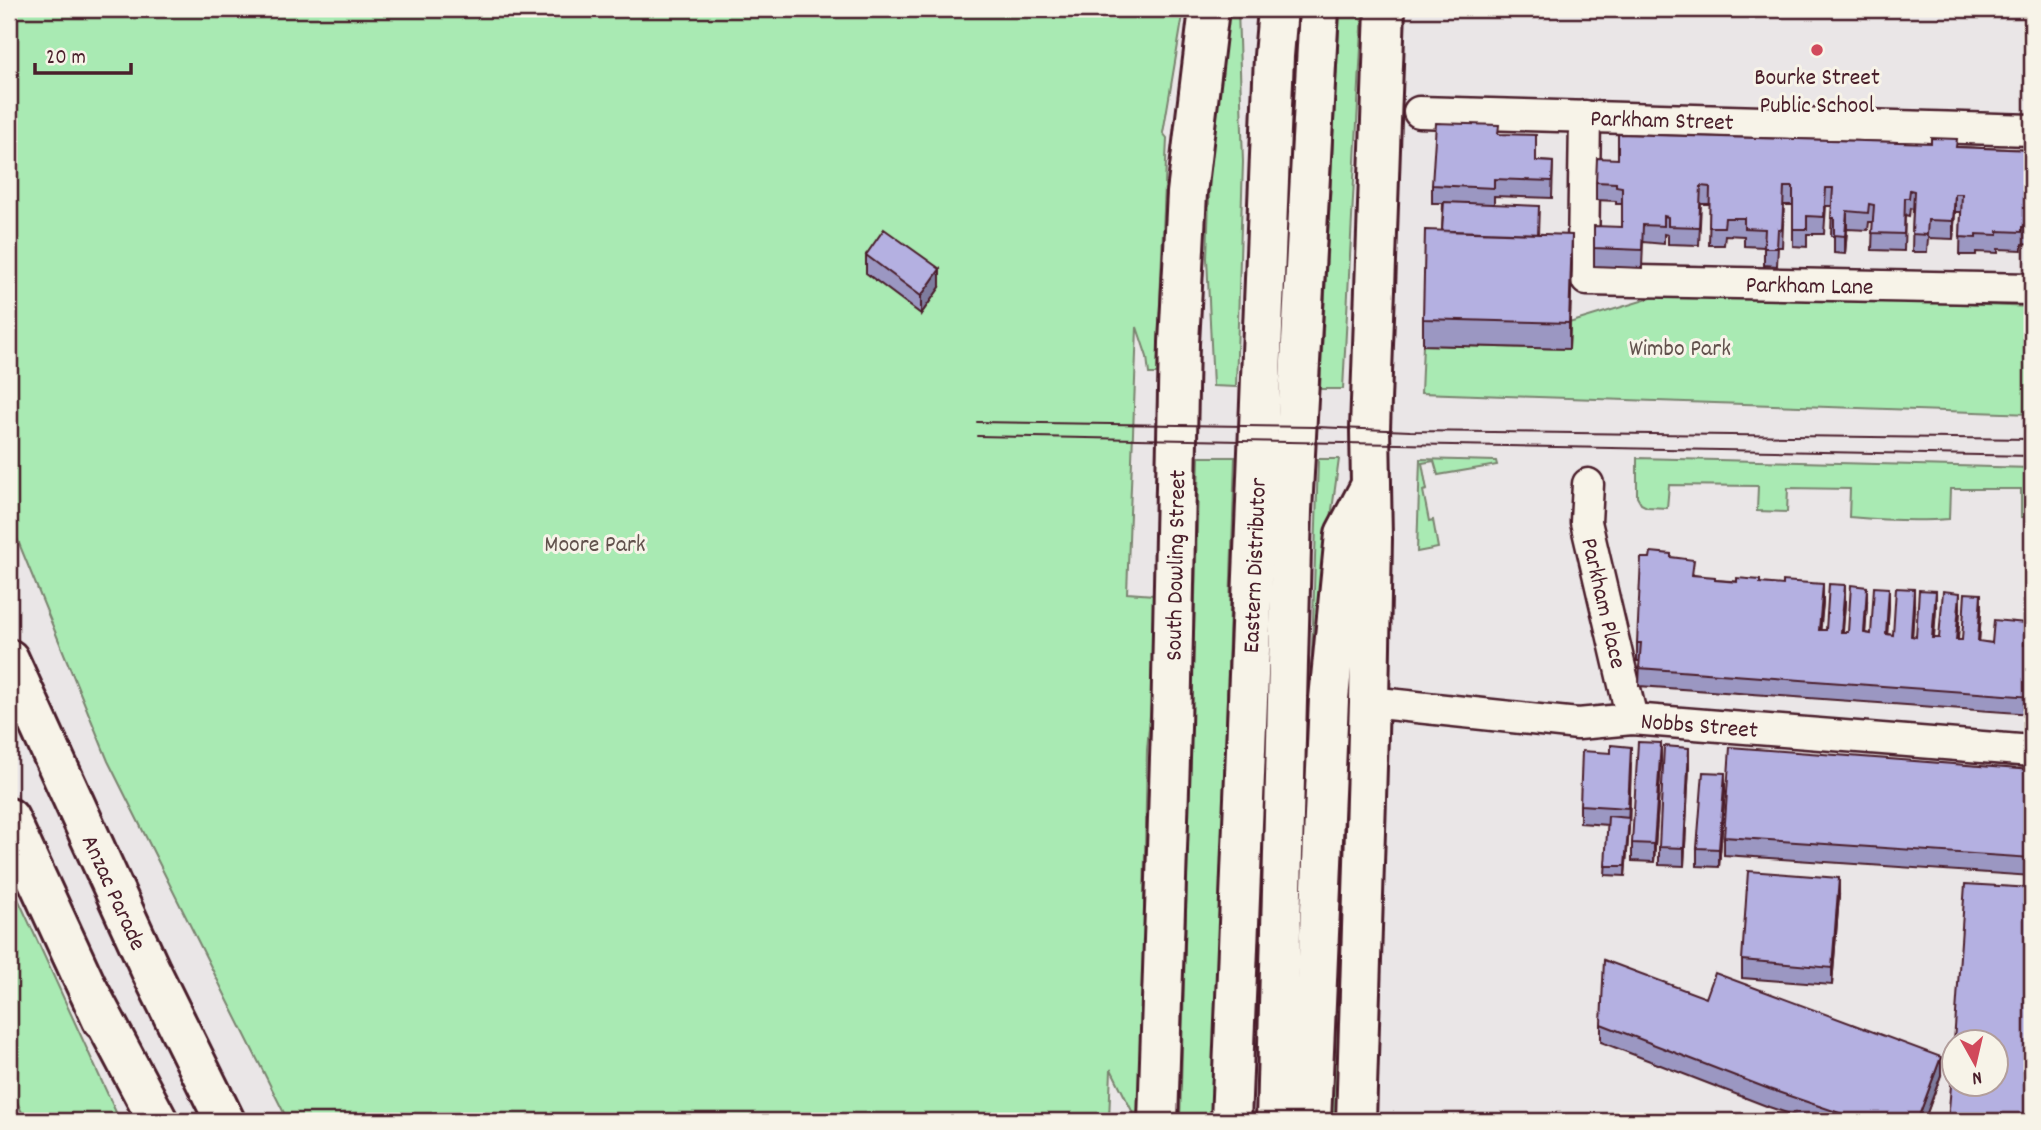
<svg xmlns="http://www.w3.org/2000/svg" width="2041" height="1130" viewBox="0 0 2041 1130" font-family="Dekko,sans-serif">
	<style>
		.green { fill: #a9eab3; stroke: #7a846f; stroke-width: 2 }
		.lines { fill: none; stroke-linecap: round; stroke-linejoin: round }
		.street-casing { stroke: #4a1f2b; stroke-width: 35 }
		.primary-casing { stroke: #4a1f2b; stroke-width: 44 }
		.highway-casing { stroke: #4a1f2b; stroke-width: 44 }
		.street { stroke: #f7f3e8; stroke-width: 30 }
		.primary { stroke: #f7f3e8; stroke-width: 38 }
		.highway { stroke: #f7f3e8; stroke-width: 38 }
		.tram { stroke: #4a1f2b; stroke-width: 2 }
		.wall { fill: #9b97c2; stroke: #4a1f2b; stroke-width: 2 }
		.shaded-wall { fill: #7e7b9e; stroke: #4a1f2b; stroke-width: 2 }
		.building { fill: #b4b0e1; stroke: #4a1f2b; stroke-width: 2 }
		.poi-dot { fill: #d1495b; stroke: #f7f3e8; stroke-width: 2.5 }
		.labels { text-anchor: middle; stroke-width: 6; stroke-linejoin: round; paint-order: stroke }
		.poi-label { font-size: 24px; fill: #4a1f2b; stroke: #f7f3e8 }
		.street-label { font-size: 24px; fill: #4a1f2b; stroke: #f7f3e8 }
		.park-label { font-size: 24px; fill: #62524d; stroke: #f7f3e8 }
	</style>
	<rect width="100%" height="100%" fill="#eae6e7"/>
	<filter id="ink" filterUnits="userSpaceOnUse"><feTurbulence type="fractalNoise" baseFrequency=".0143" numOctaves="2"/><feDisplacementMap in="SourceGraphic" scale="14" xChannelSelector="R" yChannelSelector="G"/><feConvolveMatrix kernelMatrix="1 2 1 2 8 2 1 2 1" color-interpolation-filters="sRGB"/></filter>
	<g filter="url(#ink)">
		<path class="green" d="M9,9H1184L1163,133L1167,138L1157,374H1149L1147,357L1137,327L1127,593L1154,595L1152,692L1147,750L1144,904L1146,1057L1137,1121L1111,1069L1109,1121H288L108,761L9,519Z
			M1223,9H1238L1243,162L1236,387L1213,386L1207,258L1212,110Z
			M1340,9H1363L1343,389H1320Z
			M1671,292L2032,307V414L1421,393L1423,345L1568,349L1569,323Z
			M1199,457H1235L1213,1121H1180Z
			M1637,458L2032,468V517H2021V489H1950L1949,519C1915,522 1883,520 1849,517L1850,489L1788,488L1787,512L1757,511L1758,486L1669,485L1667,508L1647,507L1641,504L1637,497Z
			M1318,459H1339L1332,510L1318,721H1310Z
			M1420,459L1496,461L1497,465L1438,475L1434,461L1422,463L1427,490L1423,491L1429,521L1433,520L1438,548L1417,552Z
			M1353,570L1341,1121H1326Z
			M9,879L120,1121H26L9,1085Z"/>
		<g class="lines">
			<defs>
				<g id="street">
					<path id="s1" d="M1419,112L2032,130"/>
					<path id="s2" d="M1585,116L1583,258L1587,280L2032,289"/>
					<path id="s3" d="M1588,484L1586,522L1632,719"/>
					<path id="s4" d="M1369,702L1578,724L1632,719L2032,751"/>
				</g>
				<g id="primary">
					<path id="s5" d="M9,659L151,971L225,1121"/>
					<path d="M9,818L102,1020"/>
					<path id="s6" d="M1158,1121L1171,728L1179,343L1187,193L1209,9"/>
					<path d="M1356,1121L1369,702L1372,539L1370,429L1385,9"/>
				</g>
				<g id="highway">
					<path d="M89,991L158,1121"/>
					<path id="s7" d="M1231,1121L1274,56L1278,9"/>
					<path d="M1276,1121L1292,510L1319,9"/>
					<path d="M1311,1121L1329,699L1345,534L1371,485"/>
				</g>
			</defs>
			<use href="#street" class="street-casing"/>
			<use href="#primary" class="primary-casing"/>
			<use href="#highway" class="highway-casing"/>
			<use href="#street" class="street"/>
			<use href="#primary" class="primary"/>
			<use href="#highway" class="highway"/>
			<path class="tram" d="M977,422L1316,427L1410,431L2032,439
				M977,436L2032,456"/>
		</g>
		<path class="wall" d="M1499,134L1536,161L1553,162L1552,198L1494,196V205L1538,234L1572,261L1569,349L1423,345V319L1442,231L1443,203H1432V185Z
			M1957,147L2032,150V245L2022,244V250L1998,249V253L1976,252V255H1960L1961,212H1955L1953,239L1928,238L1927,252H1912L1913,209L1910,208L1909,216L1905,215L1904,251L1872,250L1873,222H1869L1868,230L1847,229L1845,254L1834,253V236H1831L1832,206H1826L1824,234H1807V247L1793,246V205H1784L1782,247H1778L1777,266L1764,265V247L1744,246V236L1725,235L1724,245H1709L1710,204H1701L1699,245L1668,244V235L1664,234V244L1643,242L1642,268L1594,266V248L1622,227V204H1616V201L1596,200V182L1618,159Z
			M866,255L940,287L921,314L866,273Z
			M1671,557L1694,575L1715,580L1760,583L1823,602L1820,630H1826L1845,603L1843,632H1848L1867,604L1865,633L1871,634L1889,606L1887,634L1893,635L1914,607L1912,636L1916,637L1936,608L1934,638H1939L1960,610L1958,640H1962L1981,612L1979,642L2032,646V714L1639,686L1640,661H1637V643Z
			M1661,761L1654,862L1632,861V843Z
			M1631,764L1629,827L1625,876L1605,875L1608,825L1580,823V805Z
			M1689,765L1684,866L1659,865V847Z
			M2032,770V876L1724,855V837Z
			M1725,791L1719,867L1697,866V848Z
			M1839,896L1832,985L1742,978V960Z
			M1706,998L1941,1075L1924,1121H1811L1769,1107L1601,1042V1024Z"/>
		<path class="shaded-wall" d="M1955,194V212L1953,239V221Z
			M1847,211V229L1845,254V236Z
			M1572,235V261L1569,349V323Z
			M940,269V287L921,314V296Z
			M1823,584V602L1819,648V630Z
			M1845,585V603L1841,650V632Z
			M1867,587V604L1864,651V633Z
			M1889,588V606L1886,652V634Z
			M1914,589V607L1911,654V636Z
			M1936,591V608L1932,655V638Z
			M1960,593V610L1956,657V640Z
			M1981,594V612L1978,659V641Z
			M1661,743V761L1654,862V844Z
			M1631,747L1629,827L1625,876L1628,826Z
			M1689,748V765L1684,866V848Z
			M1725,773V791L1719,867V849Z
			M1839,878V896L1832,985V968Z
			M1941,1057V1075L1924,1121H1917Z"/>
		<path class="building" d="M1436,123L1499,125L1498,134L1536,135V161L1553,162L1552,181L1494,179V188L1432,185Z
			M1618,134L1931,143V138L1957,139L1956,147L2032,150V227H2022V232L1998,231V235L1976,234V238L1960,237L1962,194H1955L1953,221L1928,220L1927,235L1912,234L1914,191L1910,190L1909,198H1905L1904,234L1872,233L1874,205L1869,204L1868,213L1847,211L1845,236L1834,235V218H1831L1833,188H1826L1824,217L1807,216V229H1793V187H1784L1782,230L1778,229L1777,248H1764L1765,229L1744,228V218H1725L1724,227H1709L1710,187L1701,186L1699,227L1668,226V217L1664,216V226L1643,225L1642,250L1594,248V226L1622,227V187L1616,186V183L1596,182L1597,158L1618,159Z
			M1444,202L1539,206L1538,234L1442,231Z
			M884,229L940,269L921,296L866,255Z
			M1425,230L1572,235L1569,323L1423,319Z
			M1651,552L1671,554V557L1694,560L1692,575L1715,577V580L1737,582V578L1760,580V583L1783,585V581L1823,584L1819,630H1826L1829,584L1845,585L1841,632H1848L1851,585L1867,587L1864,633L1871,634L1874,587L1889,588L1886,634L1893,635L1896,588L1914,589L1911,636L1916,637L1919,590L1936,591L1932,638H1939L1943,591L1960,593L1956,640H1962L1965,593L1981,594L1978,641L1992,643L1994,620L2026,623L2024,645L2032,646V697L1639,668L1641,643H1637L1641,558H1650Z
			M1638,742L1661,743L1654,844L1632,843Z
			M1611,745L1631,747L1628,808L1580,805L1582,751L1611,753Z
			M1664,746L1689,748L1684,848L1659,847Z
			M1730,747L2032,770V858L1724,837Z
			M1703,772L1725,773L1719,849L1697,848Z
			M1608,816L1629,818L1625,866H1605Z
			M1748,871L1839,878L1832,968L1742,960Z
			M1965,884L2032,888V1121H1948L1954,1050V1084H1996V1042H1954Z
			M1604,960L1706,998L1715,973L1941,1057L1917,1121H1863L1769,1089L1601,1024Z"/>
	</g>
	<circle class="poi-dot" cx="1817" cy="50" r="7"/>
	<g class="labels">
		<g class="poi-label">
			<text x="1817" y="84">Bourke Street<tspan x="1817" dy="28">Public School</tspan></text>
		</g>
		<g class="street-label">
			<text dy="8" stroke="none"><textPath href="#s1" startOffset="243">Parkham Street</textPath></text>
			<text dy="8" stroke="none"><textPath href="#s2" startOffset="387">Parkham Lane</textPath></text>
			<text dy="8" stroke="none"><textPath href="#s6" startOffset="556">South Dowling Street</textPath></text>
			<text dy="8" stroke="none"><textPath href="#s7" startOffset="556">Eastern Distributor</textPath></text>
			<text dy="8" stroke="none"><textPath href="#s3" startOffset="121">Parkham Place</textPath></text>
			<text dy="8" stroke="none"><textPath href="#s4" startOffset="332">Nobbs Street</textPath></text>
			<text dy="8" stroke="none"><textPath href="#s5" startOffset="256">Anzac Parade</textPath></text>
		</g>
		<g class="park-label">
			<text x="1680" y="355">Wimbo Park</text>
			<text x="595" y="551">Moore Park</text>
		</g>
	</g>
	<rect width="2041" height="1130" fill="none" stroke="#f7f3e8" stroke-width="35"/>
	<rect x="18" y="18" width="2006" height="1095" fill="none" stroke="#4a1f2b" stroke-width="2.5" filter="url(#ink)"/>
	<g transform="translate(1975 1063) rotate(172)"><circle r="33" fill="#f7f3e8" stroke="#b29e9c" stroke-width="2"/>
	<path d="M0-5L12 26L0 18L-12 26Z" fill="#d1495b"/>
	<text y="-10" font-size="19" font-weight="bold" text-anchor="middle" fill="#4a1f2b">N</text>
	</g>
	<path d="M35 63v10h96v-10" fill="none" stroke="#4a1f2b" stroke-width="3.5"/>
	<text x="46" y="63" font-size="21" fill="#4a1f2b" stroke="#f7f3e8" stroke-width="5" paint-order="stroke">20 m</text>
</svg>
